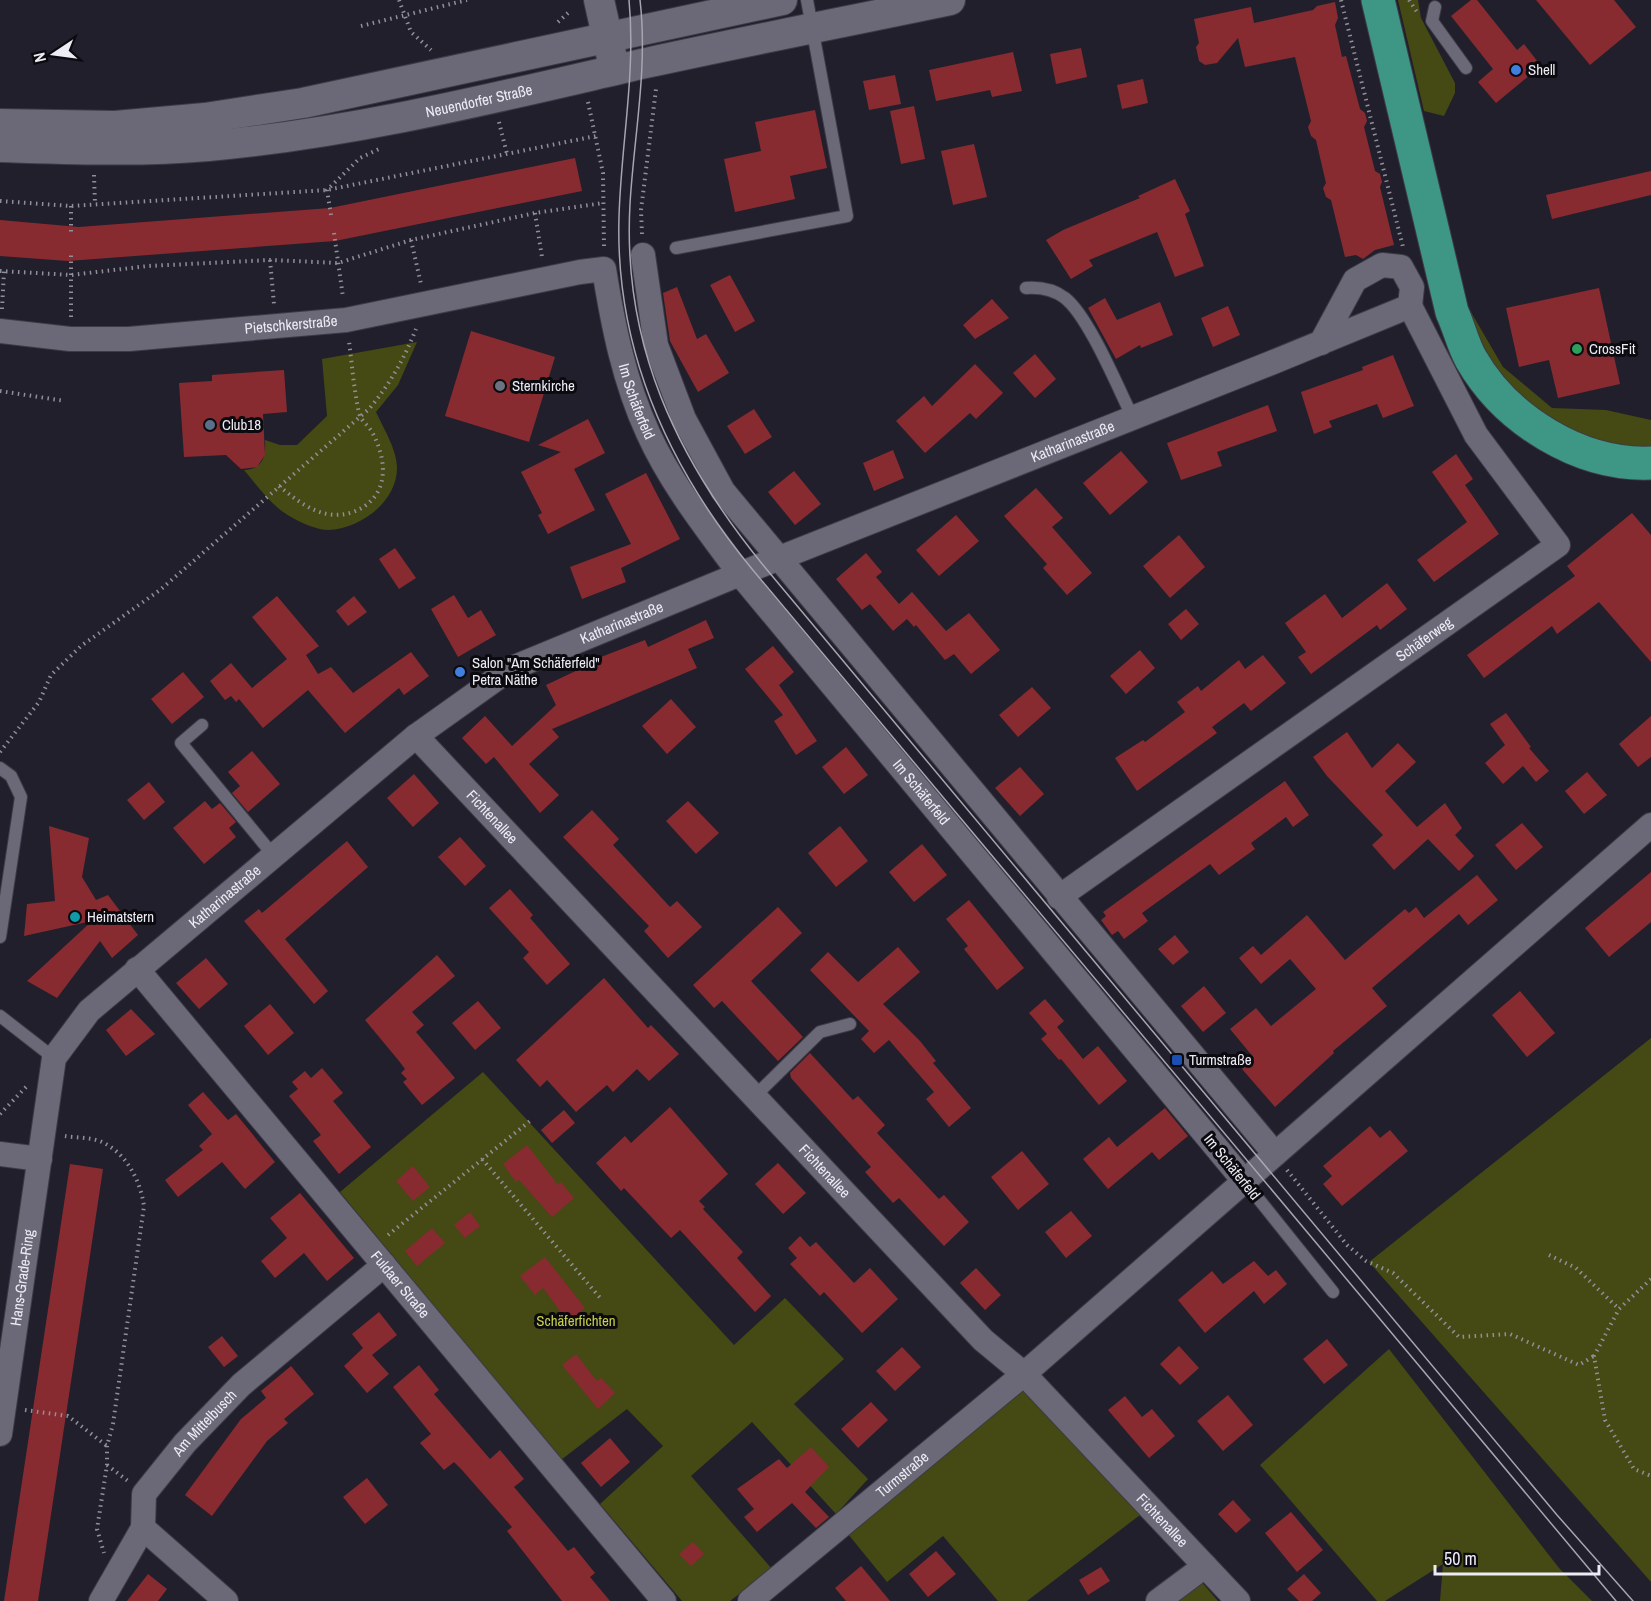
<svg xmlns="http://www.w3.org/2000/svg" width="1651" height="1601" viewBox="0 0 1651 1601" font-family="'Archivo Narrow',sans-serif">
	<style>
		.green { fill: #454913 }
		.building { fill: #882b30 }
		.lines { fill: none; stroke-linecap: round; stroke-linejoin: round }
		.service-casing { stroke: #3d3b45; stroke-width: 14 }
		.minor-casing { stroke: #3d3b45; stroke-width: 26 }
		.tertiary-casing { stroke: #3d3b45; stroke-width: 32 }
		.trunk-casing { stroke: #3d3b45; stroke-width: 35 }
		.path { stroke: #918f99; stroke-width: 4; stroke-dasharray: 1.5 4.5; stroke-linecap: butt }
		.service { stroke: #6b6978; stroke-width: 12 }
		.minor { stroke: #6b6978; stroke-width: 24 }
		.tertiary { stroke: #6b6978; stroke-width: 30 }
		.trunk { stroke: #3e9685; stroke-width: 33 }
		.tram { stroke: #a7a5af; stroke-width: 1.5 }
		.shop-dot { fill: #3f7fe0; stroke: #0b0a0f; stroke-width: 2 }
		.leisure-dot { fill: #2e9e5b; stroke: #0b0a0f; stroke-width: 2 }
		.worship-dot { fill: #6b7280; stroke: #0b0a0f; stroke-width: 2 }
		.service-dot { fill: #5c6f8a; stroke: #0b0a0f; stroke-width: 2 }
		.culture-dot { fill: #0f9aa8; stroke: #0b0a0f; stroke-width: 2 }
		.transit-dot { fill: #1a4fb4; stroke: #0b0a0f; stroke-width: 2 }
		.labels { text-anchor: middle; stroke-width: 6; stroke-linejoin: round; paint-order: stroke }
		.poi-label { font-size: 15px; fill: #edebf4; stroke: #0b0a0f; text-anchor: start }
		.street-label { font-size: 15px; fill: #edebf4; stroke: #0b0a0f }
		.park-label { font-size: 15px; fill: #c7d048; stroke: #0b0a0f }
	</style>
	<rect width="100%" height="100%" fill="#211f2c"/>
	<path class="green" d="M1398,0H1418L1421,18L1455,83V93L1444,116L1424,111Z
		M1468,307L1503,367L1552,408L1606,410L1651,420V455L1563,429L1515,392L1479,349Z
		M417,342L398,385L376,412C384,429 397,450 397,468C397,502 360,529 328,530C314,530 288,517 278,508C265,497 255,483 244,470C263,469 266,457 265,440L280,445H297L327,416L322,359Z
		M1651,1038V1582L1369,1262Z
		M483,1072L734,1345L785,1298L844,1359L794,1404L868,1479L836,1514L752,1422L691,1476L772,1569L730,1601H682L600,1504L663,1446L627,1409L561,1460L340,1192Z
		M1389,1349L1559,1568L1592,1601H1440L1443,1564L1385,1601H1377L1260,1465Z
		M1027,1388L1140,1515L1027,1601H998L943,1536L887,1582L848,1534Z
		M1198,1578L1218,1601H1166Z"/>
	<path class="building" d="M1471,0H1477L1517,50L1524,44L1541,66L1496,103L1478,82L1493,69L1451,16Z
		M1536,0H1614L1636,27L1590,65Z
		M1335,2L1338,18L1335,25L1342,57L1346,56L1360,109L1365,113L1367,121L1364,127L1375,171L1380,174L1382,182L1380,187L1394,245L1375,250L1363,259L1356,255L1345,257L1331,200L1326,197L1323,188L1326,183L1316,140L1311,136L1308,127L1311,121L1295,57L1245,67L1238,38L1217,63L1205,65L1199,61L1196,47L1199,43L1194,19L1251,7L1254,23L1313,10L1317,6Z
		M1081,48L1087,77L1056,84L1050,54Z
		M1013,52L1022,91L992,97L990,90L936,101L929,70Z
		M895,75L901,104L869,110L863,81Z
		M1143,79L1148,103L1122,109L1117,85Z
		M914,106L925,159L901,164L890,111Z
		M815,110L827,168L790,176L795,199L735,212L724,159L761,151L755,122Z
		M974,144L987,197L953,205L941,151Z
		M575,158L582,191L335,241L68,261L0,256V220L79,227L330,208Z
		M1651,171V195L1552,219L1546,195Z
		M1175,179L1190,211L1185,214L1204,266L1175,277L1157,232L1089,260L1093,266L1071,279L1046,240L1063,230L1140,198L1138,196Z
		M730,275L755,321L735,332L710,285Z
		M677,287L697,339L706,334L729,373L698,392L670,341L663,293Z
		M1599,288L1620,384L1558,398L1549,360L1519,367L1506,308Z
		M1105,298L1117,320L1160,302L1173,335L1141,348L1140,345L1116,359L1088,308Z
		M992,299L1009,318L975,339L963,325Z
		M1228,306L1240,335L1213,347L1201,318Z
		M471,331L555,357L529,442L445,416Z
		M1035,354L1056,379L1035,398L1013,373Z
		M1393,355L1414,406L1383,418L1377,404L1329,421L1332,427L1314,434L1301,392L1363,370L1362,367Z
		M975,364L1003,393L976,419L970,413L925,453L896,421L924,396L932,406Z
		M284,370L287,412L263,414L265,455L257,467L241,469L226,455L184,457L179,383L212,381V375Z
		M1268,405L1277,431L1217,452L1222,466L1181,480L1167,443Z
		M754,409L772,437L745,454L727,426Z
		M588,419L605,453L574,469L595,510L548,534L538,515L542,513L521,472L561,452L538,445Z
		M893,450L904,478L874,491L863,463Z
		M1121,451L1148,482L1110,515L1083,483Z
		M1456,454L1473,479L1465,485L1499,534L1434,582L1417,560L1467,522L1432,472Z
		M794,471L821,504L795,525L768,492Z
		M646,473L680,539L621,568L626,582L582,599L570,567L631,544L605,494Z
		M1036,488L1063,518L1052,527L1092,573L1067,595L1043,568L1047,564L1004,516Z
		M1632,513L1651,535V662L1599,602L1557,634L1552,626L1484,678L1467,655L1575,576L1567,566Z
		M956,515L979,541L939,576L916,550Z
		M1179,535L1205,567L1170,598L1143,566Z
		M395,548L416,578L399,589L379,559Z
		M866,553L882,572L876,577L899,604L912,592L946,631L969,613L1000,650L971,674L954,654L945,660L916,625L914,627L907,619L893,631L870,604L862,610L836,579Z
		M1387,583L1407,609L1380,630L1377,625L1311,674L1298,657L1306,652L1285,623L1325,594L1342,618Z
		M454,595L468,618L481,610L496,635L458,657L431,609Z
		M277,596L319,646L306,655L318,674L331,667L353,693L411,652L429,676L404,695L399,688L345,733L308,690L263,728L239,699L236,702L231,696L225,700L210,681L231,663L252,688L287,659L252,617Z
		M354,596L367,612L348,626L336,611Z
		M1186,609L1199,624L1181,640L1168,624Z
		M706,620L714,638L688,649L697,668L552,729L559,737L529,764L559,795L540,813L494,757L486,764L462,738L485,716L512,746L556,705L546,685L601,659V657L645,640L648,647Z
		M773,646L794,672L779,685L817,741L796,755L774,721L783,715L745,669Z
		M1140,650L1155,668L1126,694L1110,676Z
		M1263,655L1286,683L1251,711L1244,703L1212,727L1217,733L1137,791L1115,758L1143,740L1145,742L1185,712L1177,702L1198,686L1201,691L1239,660L1245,669Z
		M183,672L204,697L172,724L151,699Z
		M1032,687L1051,708L1018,737L999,715Z
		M671,699L696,727L667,754L642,726Z
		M1506,713L1531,747L1529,748L1549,771L1536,782L1523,766L1503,784L1485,763L1505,745L1490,724Z
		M1651,716V757L1638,767L1619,744Z
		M1347,732L1372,768L1398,743L1416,762L1385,791L1417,827L1445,803L1462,828L1455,835L1474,856L1459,871L1428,839L1394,870L1372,845L1383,835L1327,776L1313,757Z
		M846,747L868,775L844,794L822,767Z
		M252,751L280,784L248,812L232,793L240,786L228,772Z
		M1020,767L1044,794L1020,816L995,788Z
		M1587,772L1607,795L1584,814L1565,791Z
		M414,774L439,803L413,827L387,798Z
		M1285,781L1309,815L1293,827L1286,817L1251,843L1255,849L1219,875L1210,864L1142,913L1148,921L1124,939L1118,931L1112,935L1101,920L1106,916L1103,912Z
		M149,782L165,802L144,820L127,800Z
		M205,801L212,809L220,803L236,822L229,828L236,837L204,864L173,828Z
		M688,801L719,833L696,854L666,821Z
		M592,810L619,839L613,845L670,907L677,901L702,927L668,958L644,931L649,926L563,837Z
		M1522,823L1543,847L1516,870L1495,845Z
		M49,826L89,838L82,877L96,900L108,895L138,935L112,958L100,941L57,998L27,981L92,921L24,936L27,904L55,901Z
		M840,826L868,861L836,887L808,853Z
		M460,837L486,866L465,886L438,857Z
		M347,841L368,867L285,939L328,991L314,1004L244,921L259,909L262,913Z
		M922,844L947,875L914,902L889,872Z
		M1651,872V922L1609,957L1585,928Z
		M1477,875L1498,900L1468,925L1459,914L1372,988L1387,1006L1333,1051L1334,1053L1275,1107L1242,1069L1254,1058L1230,1029L1256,1008L1271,1026L1316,989L1290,959L1261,984L1239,958L1253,946L1261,955L1307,915L1345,960L1405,909L1409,913L1416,907L1424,918Z
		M510,889L533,915L530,918L570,964L547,985L523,958L529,952L489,908Z
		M969,900L1024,968L997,990L964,949L968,946L946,919Z
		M778,907L802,933L751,981L803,1037L778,1061L722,1001L714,1008L693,985Z
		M1175,935L1189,952L1173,965L1158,949Z
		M898,947L920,972L883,1004L920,1041L936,1061L933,1063L971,1108L949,1127L926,1099L934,1092L889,1040L874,1053L861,1039L869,1031L810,970L828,952L858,982Z
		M437,955L455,976L412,1012L424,1025L416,1032L455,1078L422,1105L403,1082L407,1079L401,1073L405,1069L399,1061L365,1020Z
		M206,958L228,984L199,1009L176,983Z
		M604,978L648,1028L651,1025L679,1054L649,1081L637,1069L613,1092L607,1085L576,1112L547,1080L540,1087L516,1060Z
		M1204,986L1226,1013L1203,1032L1181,1006Z
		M1520,991L1555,1033L1527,1057L1492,1015Z
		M1045,999L1064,1021L1057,1027L1083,1059L1098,1046L1127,1081L1099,1105L1061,1059L1059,1060L1041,1039L1047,1034L1029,1013Z
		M478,1001L501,1028L475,1050L452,1023Z
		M270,1004L294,1033L268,1055L244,1026Z
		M131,1009L155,1034L126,1056L106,1030Z
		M810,1053L853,1100L858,1096L885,1125L877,1133L939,1199L944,1195L969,1222L944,1246L899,1198L893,1203L865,1172L871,1167L791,1078L790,1073Z
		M322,1068L343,1093L333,1101L371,1147L339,1174L313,1141L321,1135L289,1096L298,1089L292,1082L305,1071L311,1078Z
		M203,1092L228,1120L236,1114L275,1162L245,1189L222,1162L178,1197L165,1180L203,1150L199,1146L212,1134L188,1105Z
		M670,1107L728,1174L699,1201L705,1207L703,1209L743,1252L737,1258L771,1296L755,1312L680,1230L671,1238L624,1188L621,1191L596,1163L625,1136L631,1143Z
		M1165,1108L1188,1136L1159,1160L1152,1152L1108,1189L1083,1159L1109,1137L1117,1147Z
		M564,1110L575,1123L552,1143L541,1130Z
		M1370,1126L1380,1138L1390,1130L1408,1151L1342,1206L1323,1184L1332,1176L1323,1166Z
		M527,1145L558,1185L561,1182L574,1198L552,1217L519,1180L516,1182L503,1164Z
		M1022,1151L1049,1184L1018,1210L991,1177Z
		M778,1163L806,1193L783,1214L755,1184Z
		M70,1164L103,1169L38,1601H4Z
		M413,1166L430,1187L413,1201L396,1181Z
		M300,1193L354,1258L327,1281L304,1253L275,1278L261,1261L287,1238L270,1218Z
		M1071,1211L1092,1236L1066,1258L1045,1232Z
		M470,1212L480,1226L465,1238L454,1225Z
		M432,1228L445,1243L417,1266L405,1251Z
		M800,1236L810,1247L816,1242L854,1283L870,1268L898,1299L862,1333L824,1292L820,1296L790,1264L797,1258L788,1248Z
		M545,1257L585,1308L568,1322L543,1288L535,1295L520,1276Z
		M1254,1261L1268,1276L1276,1270L1287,1284L1264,1304L1254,1291L1205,1333L1178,1300L1212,1271L1223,1284Z
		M976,1268L1001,1295L985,1310L960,1283Z
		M379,1312L397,1335L372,1355L389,1374L367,1393L344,1366L363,1348L352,1334Z
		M222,1336L238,1356L224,1367L208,1347Z
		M1327,1339L1348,1365L1324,1384L1303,1359Z
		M1179,1346L1199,1368L1180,1385L1160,1364Z
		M902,1347L921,1367L895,1391L876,1371Z
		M576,1354L597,1381L601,1378L615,1393L598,1409L562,1365Z
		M419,1365L439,1390L434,1394L490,1459L500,1450L524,1479L514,1487L568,1551L574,1547L595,1573L590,1577L610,1601H562L507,1531L512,1527L462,1470L454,1462L444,1470L420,1443L431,1434L393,1387Z
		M291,1366L314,1394L284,1419L288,1423L267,1441L212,1516L185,1495L241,1419L266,1398L261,1391Z
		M1228,1395L1253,1425L1223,1451L1197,1421Z
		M1125,1396L1142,1417L1152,1409L1175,1436L1149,1458L1108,1410Z
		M871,1402L888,1420L858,1448L841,1429Z
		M610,1438L630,1462L601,1487L581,1463Z
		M811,1447L829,1467L805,1492L829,1517L816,1528L792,1503L757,1532L744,1517L754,1509L737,1489L779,1459L787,1468Z
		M367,1478L388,1505L365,1524L343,1497Z
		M1233,1500L1251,1520L1236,1533L1218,1514Z
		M1291,1512L1323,1550L1297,1572L1265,1533Z
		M693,1542L704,1554L691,1566L679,1554Z
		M936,1551L956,1574L928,1597L909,1574Z
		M861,1566L890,1601H846L835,1588Z
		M1101,1567L1110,1581L1088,1595L1079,1580Z
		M148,1574L167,1589L158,1601H127Z
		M1304,1574L1321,1593L1312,1601H1299L1287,1589Z"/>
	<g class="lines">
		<defs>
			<path id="service" d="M1435,7L1432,21L1466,68
				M676,248L847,216L807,0
				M1026,288C1040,287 1053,289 1065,298C1089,317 1118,388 1133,418
				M202,725L181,743L274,856
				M0,768L11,776L21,797L0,937
				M0,1016L54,1058
				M754,1097L820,1032L850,1024
				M1245,1182L1333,1292"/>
			<g id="minor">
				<path d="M643,255L656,345L684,419L723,491L1275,1154"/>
				<path id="s1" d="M0,331L70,339H129L346,320L580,272L604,269C613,325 624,381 648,433C671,484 707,529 740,574L1245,1182"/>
				<path id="s2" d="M416,736L983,1340L1024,1374L1238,1601"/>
				<path id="s3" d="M1059,897L1558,545L1476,435L1410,306"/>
				<path id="s4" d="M137,969L664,1601"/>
				<path d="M0,1154L40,1159"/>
				<path id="s5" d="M0,1434L54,1058L89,1011L416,736L510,669L752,569L1271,363L1410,306L1412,287L1401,267L1382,265L1355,280L1321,343"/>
				<path d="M101,1601L143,1528"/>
				<path id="s6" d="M226,1601L143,1528L144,1494L185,1443L241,1385L384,1265"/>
				<path id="s7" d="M750,1601L1024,1374L1651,825"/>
				<path d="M1158,1601L1205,1566"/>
			</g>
			<g id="tertiary">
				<path d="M599,0L612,58"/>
				<path d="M0,124L115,126L205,118L303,103L782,0"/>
				<path id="s8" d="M0,147C70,149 139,152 208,146C356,133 502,96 646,63C747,41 849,21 950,0"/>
			</g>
			<path id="trunk" d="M1378,0L1452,312C1459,327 1463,345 1471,359C1506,420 1580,466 1651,463"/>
		</defs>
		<use href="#service" class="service-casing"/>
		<use href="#minor" class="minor-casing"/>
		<use href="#tertiary" class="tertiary-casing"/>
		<use href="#trunk" class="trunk-casing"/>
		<path class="path" d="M399,0L411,32L431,50
			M1341,0L1403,247
			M1409,0L1417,12
			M558,22L569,12
			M361,26L467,0
			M588,102L603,173L604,248
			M499,122L507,154
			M94,175L95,204
			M0,201L71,206L327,190L596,136
			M71,206V232
			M535,213L542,257
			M331,215L327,190L360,158L379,149
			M334,233L343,297
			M642,234L641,210L656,89
			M411,240L421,284
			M270,260L274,304
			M0,271L71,275L148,266L270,260L338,263L411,240L535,213L603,203
			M2,309L4,271
			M71,317V253
			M0,391L65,401
			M279,486C301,504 324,522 353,512C390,498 388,461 372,432C368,425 361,421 359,413C354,390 352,365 349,341
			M0,752L39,702L51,675L81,646L160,590L369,409C390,384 404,359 416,329
			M0,1114L27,1086
			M65,1136C76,1138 91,1137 102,1142C127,1154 140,1180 144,1206L113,1424L107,1446V1465L97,1529L104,1553
			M482,1159L601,1299
			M1287,1170L1347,1245L1366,1261L1393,1273L1459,1337L1510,1334L1579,1365L1594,1356
			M388,1235L530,1121
			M1549,1255L1576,1268L1619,1309
			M1651,1279L1619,1309L1594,1356L1605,1420L1634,1469L1651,1476
			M25,1410L68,1416L107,1446
			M107,1465L128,1481"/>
		<use href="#service" class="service"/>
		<use href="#minor" class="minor"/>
		<use href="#tertiary" class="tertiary"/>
		<use href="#trunk" class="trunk"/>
		<path class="tram" d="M629,0C636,73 621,144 619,217C615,350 669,468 752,569L1616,1601
			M640,0C648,69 634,135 630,204C622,344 676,458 763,565L1557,1515L1633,1601"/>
	</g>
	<g class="shop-dot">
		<circle cx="1516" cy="70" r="6"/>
		<circle cx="460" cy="672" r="6"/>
	</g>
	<circle class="leisure-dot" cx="1577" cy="349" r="6"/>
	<circle class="worship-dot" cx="500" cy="386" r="6"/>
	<circle class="service-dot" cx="210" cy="425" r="6"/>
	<circle class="culture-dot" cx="75" cy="917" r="6"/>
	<rect class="transit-dot" x="1171" y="1054" width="12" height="12" rx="3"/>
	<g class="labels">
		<g class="poi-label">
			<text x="1528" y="75">Shell</text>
			<text x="1589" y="354">CrossFit</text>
			<text x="512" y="391">Sternkirche</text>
			<text x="222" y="430">Club18</text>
			<text x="472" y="668">Salon "Am Schäferfeld"<tspan x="472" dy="17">Petra Näthe</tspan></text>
			<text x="87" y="922">Heimatstern</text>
			<text x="1189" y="1065">Turmstraße</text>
		</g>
		<g class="street-label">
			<text dy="5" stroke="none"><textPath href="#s8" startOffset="483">Neuendorfer Straße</textPath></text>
			<text dy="5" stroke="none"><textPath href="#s1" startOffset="292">Pietschkerstraße</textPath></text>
			<text dy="5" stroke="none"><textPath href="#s1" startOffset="747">Im Schäferfeld</textPath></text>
			<text dy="5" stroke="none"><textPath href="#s5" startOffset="1588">Katharinastraße</textPath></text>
			<text dy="5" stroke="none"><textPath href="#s5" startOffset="1102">Katharinastraße</textPath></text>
			<text dy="5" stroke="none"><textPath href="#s3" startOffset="447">Schäferweg</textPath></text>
			<text dy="5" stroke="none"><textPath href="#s1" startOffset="1233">Im Schäferfeld</textPath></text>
			<text dy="5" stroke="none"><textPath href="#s2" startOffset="111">Fichtenallee</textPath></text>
			<text dy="5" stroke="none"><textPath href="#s5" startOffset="616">Katharinastraße</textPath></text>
			<text transform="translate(1232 1167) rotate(51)" y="5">Im Schäferfeld</text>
			<text dy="5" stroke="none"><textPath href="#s2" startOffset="597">Fichtenallee</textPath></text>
			<text dy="5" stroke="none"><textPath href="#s5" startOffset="158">Hans-Grade-Ring</textPath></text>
			<text dy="5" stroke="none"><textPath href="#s4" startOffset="411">Fuldaer Straße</textPath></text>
			<text dy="5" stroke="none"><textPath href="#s6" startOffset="238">Am Mittelbusch</textPath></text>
			<text dy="5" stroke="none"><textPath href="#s7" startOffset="198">Turmstraße</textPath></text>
			<text dy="5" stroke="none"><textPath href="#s2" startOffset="1083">Fichtenallee</textPath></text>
		</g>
		<g class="park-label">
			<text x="576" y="1326">Schäferfichten</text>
		</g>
	</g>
	<g transform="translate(54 54) rotate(257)" stroke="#0b0a0f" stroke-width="4.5" paint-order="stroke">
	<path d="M0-4.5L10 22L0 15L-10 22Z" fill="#edebf4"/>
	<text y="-9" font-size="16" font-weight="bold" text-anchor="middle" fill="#edebf4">N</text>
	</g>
	<path d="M1435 1565v9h164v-9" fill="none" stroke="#edebf4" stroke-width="3"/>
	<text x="1444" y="1565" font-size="18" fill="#edebf4" stroke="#0b0a0f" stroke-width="4.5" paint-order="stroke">50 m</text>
</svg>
